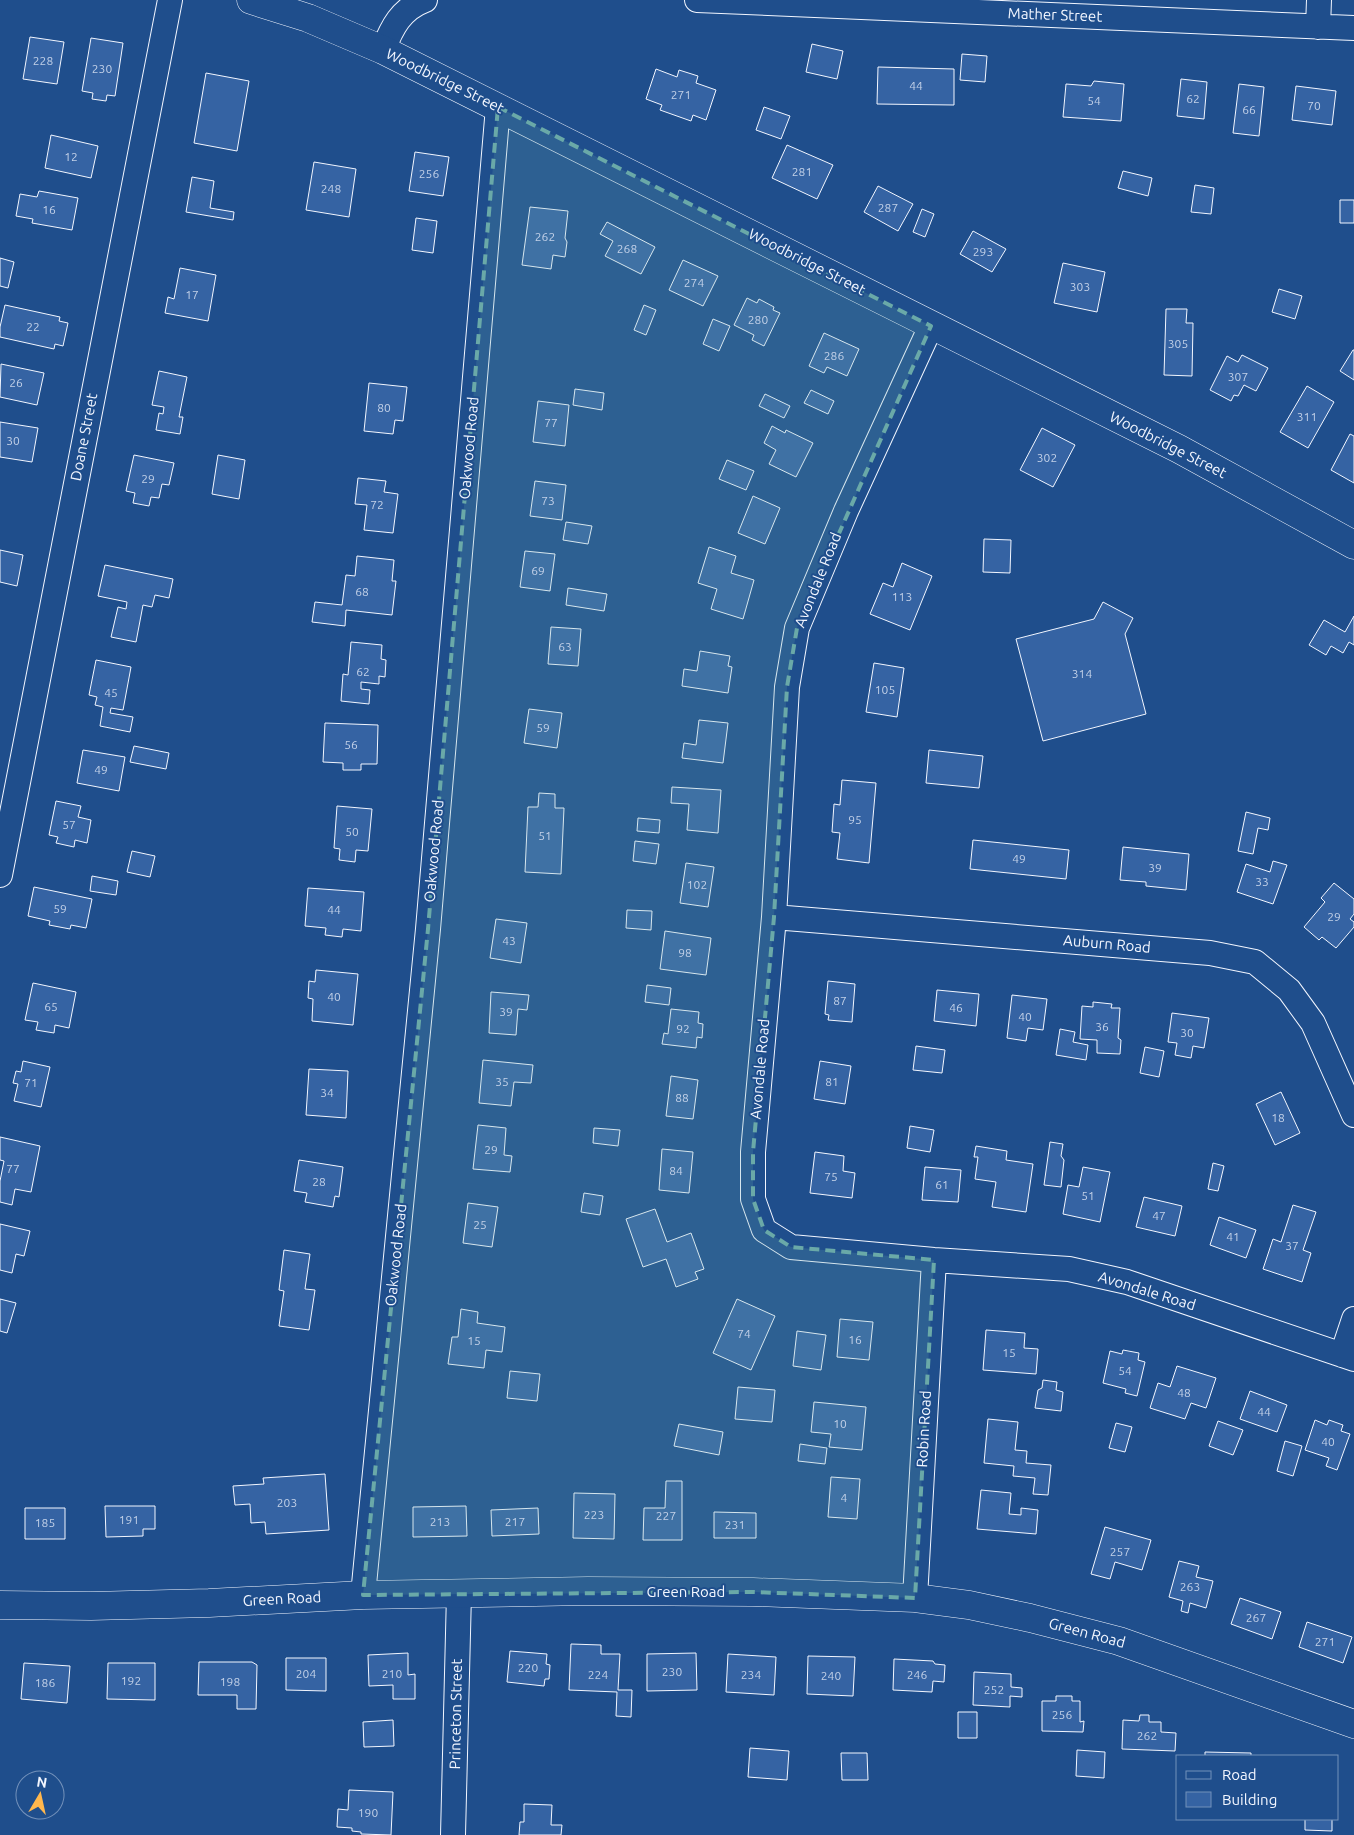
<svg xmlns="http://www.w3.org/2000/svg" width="1354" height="1835" viewBox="0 0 1354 1835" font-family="Ubuntu,sans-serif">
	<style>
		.building { fill: #3563a3; stroke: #f2f6ff }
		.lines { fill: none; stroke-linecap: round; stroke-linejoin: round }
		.minor-casing { stroke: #f2f6ff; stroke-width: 26 }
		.tertiary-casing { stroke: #f2f6ff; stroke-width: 29 }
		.secondary-casing { stroke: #f2f6ff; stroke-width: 29 }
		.minor { stroke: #1f4e8c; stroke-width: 24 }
		.tertiary { stroke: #1f4e8c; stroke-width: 28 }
		.secondary { stroke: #1f4e8c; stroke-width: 28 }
		.marked { fill: #6aa9a8; fill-opacity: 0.2; stroke: #6aa9a8; stroke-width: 4; stroke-dasharray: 10 6; stroke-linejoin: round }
		.labels { text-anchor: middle; stroke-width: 4; stroke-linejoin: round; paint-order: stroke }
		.number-label { font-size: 12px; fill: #c3d1e8 }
		.street-label { font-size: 15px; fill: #f2f6ff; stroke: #1f4e8c }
	</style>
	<rect width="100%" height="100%" fill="#1f4e8c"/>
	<path class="building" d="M30,37L64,42L57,84L23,79Z
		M91,38L123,43L115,96L107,95L106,101L92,99L93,93L82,91Z
		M812,44L843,51L837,79L806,72Z
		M962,54L987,56L985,82L960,80Z
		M878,67L954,69V105L877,104Z
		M656,69L677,77L679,70L698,76L696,83L716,90L706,120L693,115L691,121L660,110L662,105L646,99Z
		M206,73L249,81L237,151L194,143Z
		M1181,79L1207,82L1204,119L1177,116Z
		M1094,81L1124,84L1121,121L1063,117L1066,84L1091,86Z
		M1239,84L1264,87L1259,136L1233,133Z
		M1296,86L1336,91L1332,125L1292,120Z
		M764,107L790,116L781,139L756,130Z
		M51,135L98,146L91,178L45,168Z
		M787,145L833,165L817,199L772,178Z
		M415,152L449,157L443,196L409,191Z
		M314,162L356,169L349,217L306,210Z
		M1123,171L1152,178L1148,196L1118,188Z
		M192,177L214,181L210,208L234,212L233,220L186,212Z
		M1195,185L1214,188L1211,214L1191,212Z
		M878,186L913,204L898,231L864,212Z
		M39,191L78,198L72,230L32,223L33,219L16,216L20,194L37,197Z
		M1340,200H1354V223H1340Z
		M530,207L568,211L565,238L567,242L565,257L553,255L551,269L522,265Z
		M922,209L934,214L925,237L913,232Z
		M416,218L437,221L433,253L412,250Z
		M607,222L655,247L641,274L605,256L613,241L600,234Z
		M973,231L1006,249L992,272L960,254Z
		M0,258L14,262L8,288L0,286Z
		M683,260L718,276L703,306L669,290Z
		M1063,263L1105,272L1097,312L1054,303Z
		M180,268L216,275L208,321L165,313L168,297L174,299Z
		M1279,289L1302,296L1295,319L1272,312Z
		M747,298L757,303L759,299L774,307L773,310L780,313L764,346L752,340L754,335L734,325Z
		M5,305L60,317L59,321L68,323L63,346L55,344L54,349L0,337V327Z
		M644,305L656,310L646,335L634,330Z
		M1166,309H1187L1186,323H1193L1192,376L1164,375Z
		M713,319L730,326L719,351L703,344Z
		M824,333L859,349L847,376L827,367L824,373L809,366Z
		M1353,350H1354V380L1340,371Z
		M1242,355L1268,368L1256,391L1244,385L1238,396L1234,395L1231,401L1210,390L1227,356L1238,362Z
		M1,364L44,373L37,405L0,397Z
		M159,371L187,377L179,417H183L180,434L156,430L159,413L163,414L164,407L152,405Z
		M369,383L407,387L403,421L395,420L393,434L364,431Z
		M1307,386L1334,402L1308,448L1280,432Z
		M575,389L604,393L602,410L573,405Z
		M811,390L834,401L828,414L804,403Z
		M765,394L790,406L784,418L759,406Z
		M538,401L569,405L565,446L533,442Z
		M0,422L38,428L32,462L0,457Z
		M772,426L785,433L786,430L813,443L796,477L769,464L776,450L764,443Z
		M1042,428L1075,445L1053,487L1020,470Z
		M1350,434L1354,436V483L1331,470Z
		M134,455L174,463L169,485L162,484L159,498L151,497L149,506L133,503L135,493L126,491Z
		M218,455L245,460L239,499L212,494Z
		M727,460L754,471L746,490L719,479Z
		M358,478L386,481L384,492L398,494L393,533L364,530L367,505L355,504Z
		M535,481L566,485L562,520L530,516Z
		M753,496L780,508L765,544L738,533Z
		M566,522L592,526L588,544L563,540Z
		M984,539L1011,540L1010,573L983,572Z
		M709,547L736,556L731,573L754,580L743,619L711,609L717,589L698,583Z
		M0,550L23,555L17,586L0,582Z
		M525,551L555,554L550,591L520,587Z
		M357,556L394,560L392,581H396L392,615L346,610L345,626L312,622L315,602L342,605L346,575L355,576Z
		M902,563L932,576L910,630L870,614L883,583L893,587Z
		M105,565L173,579L169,598L155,595L152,607L143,605L136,642L111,637L118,607L126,609L127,602L98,596Z
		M568,588L607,594L604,611L566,605Z
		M1103,602L1133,618L1125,634L1146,714L1043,741L1016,639L1094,619Z
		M1354,616V645L1349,642L1343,653L1331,646L1326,655L1309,645L1324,620L1345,632Z
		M551,627L581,629L578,666L548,664Z
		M351,642L382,645L381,659L386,660L385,677L379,676V684L361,682V689L370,690L369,704L341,701L343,674L348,675Z
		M700,651L730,656L728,666L732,667L728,693L682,686L684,669L697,671Z
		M96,660L131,667L123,710L111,708L110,713L133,717L130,732L100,726L103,707L95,705L97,697L89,695Z
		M874,663L904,668L897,717L866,712Z
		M529,709L562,713L557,748L524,743Z
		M699,720L728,723L723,763L682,758L684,743L696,745Z
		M325,723L378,725L377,764H361V770H343V763L323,762Z
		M134,746L169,753L166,769L130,762Z
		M83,750L125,757L119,791L77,783Z
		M929,750L983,756L979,788L926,783Z
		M842,780L876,783L869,863L837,859L840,833L832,832L834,804L840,805Z
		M672,787L721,790L718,833L687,830L689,804L671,803Z
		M539,793L555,794V808H564L561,874L525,872L528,807H538Z
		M56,801L81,806L78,817L91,820L87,843L75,840L74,847L56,843L58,837L49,835Z
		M337,806L372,809L368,851L356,850L355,862L339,860L340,849L334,848Z
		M1246,812L1270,818L1268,830L1258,828L1253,854L1238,851Z
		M638,818L660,820L659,833L637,831Z
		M973,840L1069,850L1066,879L970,869Z
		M635,841L659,844L656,864L633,861Z
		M1123,847L1189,854L1186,890L1146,886V882L1120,880Z
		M132,851L155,856L150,877L127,872Z
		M1273,861L1287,865L1273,904L1237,892L1246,864L1270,872Z
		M686,863L714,867L708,907L680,903Z
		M92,876L118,881L116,895L90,891Z
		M1334,883L1354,899V914L1350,919L1354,922V927L1336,948L1322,937L1319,940L1304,927L1325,902L1321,898Z
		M34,887L92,899L86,928L71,925L70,929L49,925L50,921L28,916Z
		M308,888L364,892L361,931L343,929L342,937L325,935L326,928L305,926Z
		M627,910L652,911L651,930L626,928Z
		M496,919L527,923L521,963L490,958Z
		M665,931L711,938L706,975L660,969Z
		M316,970L358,974L353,1025L312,1021L313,999L308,998L309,981L315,982Z
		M828,981L855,984L852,1022L828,1020L829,1015L825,1014Z
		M33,983L76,992L69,1028L55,1025L54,1033L36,1030L38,1022L25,1020Z
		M647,985L671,988L669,1005L645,1002Z
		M937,990L979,994L976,1026L934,1021Z
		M491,992L529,995L527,1010L518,1009L516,1035L489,1033Z
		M1012,995L1047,999L1043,1030L1028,1028L1026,1041L1007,1038Z
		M1093,1002L1112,1004L1111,1008H1120L1118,1038L1121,1040L1120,1054L1097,1053V1040L1080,1039L1082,1006L1093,1007Z
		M671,1009L699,1012L698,1023L703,1024L702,1038L697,1037L696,1048L662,1044L664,1033L668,1034Z
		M1172,1013L1209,1018L1204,1048L1193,1046L1191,1058L1175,1055L1177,1043L1168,1042Z
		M1060,1029L1075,1032L1073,1042L1088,1045L1086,1060L1056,1055Z
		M916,1046L945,1050L942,1073L913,1070Z
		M1145,1047L1164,1051L1159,1077L1140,1073Z
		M483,1060L533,1065L531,1083L514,1082L511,1106L479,1103Z
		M23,1061L50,1067L41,1107L14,1101L18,1084L13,1083L16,1071L21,1072Z
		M820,1061L851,1066L845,1104L814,1099Z
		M309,1069L348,1071L346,1118L306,1115Z
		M671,1076L698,1080L693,1119L666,1116Z
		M1281,1092L1300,1133L1275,1145L1256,1104Z
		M478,1125L506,1128L504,1155L512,1156L510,1172L473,1169Z
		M910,1126L934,1130L930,1152L907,1148Z
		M594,1128L620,1130L618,1146L593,1143Z
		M0,1137L40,1146L31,1192L15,1189L12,1205L0,1202V1181L4,1161L0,1160Z
		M1050,1142L1063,1144L1061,1156L1064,1160L1061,1187L1044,1185Z
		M976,1146L1007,1151L1006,1160L1033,1164L1026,1212L992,1207L996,1182L975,1179L978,1157H974Z
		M662,1149L693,1152L689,1193L659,1190Z
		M815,1152L844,1156L843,1171L855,1173L852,1198L810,1193Z
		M299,1160L343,1167L339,1197L335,1196L333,1207L305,1202L307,1193L294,1191Z
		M1213,1163L1224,1166L1218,1191L1208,1189Z
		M925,1167L961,1170L958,1202L922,1200Z
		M1083,1167L1110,1172L1100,1222L1063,1214L1068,1185L1079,1187Z
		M584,1193L603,1196L600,1215L581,1212Z
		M1144,1197L1182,1206L1175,1236L1136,1227Z
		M468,1203L498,1207L492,1247L463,1243Z
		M1293,1205L1316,1212L1303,1250L1311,1253L1302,1282L1263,1269L1273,1239L1281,1242Z
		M655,1209L667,1242L691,1233L704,1269L695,1272L698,1279L676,1287L666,1259L643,1267L626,1219Z
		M1219,1217L1256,1230L1246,1258L1210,1245Z
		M0,1224L30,1231L24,1256L16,1254L12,1273L0,1270Z
		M284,1250L310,1254L305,1289L315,1290L309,1330L279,1326L284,1291L279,1290Z
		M0,1299L16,1303L7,1333L0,1331Z
		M737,1299L775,1316L751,1370L713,1353Z
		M461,1309L478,1312L477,1323L505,1327L502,1352L486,1350L484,1368L448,1364L452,1337H458Z
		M840,1319L873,1322L869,1360L837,1357Z
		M986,1330L1025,1333L1024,1348L1038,1349L1036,1374L983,1370Z
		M797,1331L826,1335L821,1370L793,1366Z
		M1123,1350L1139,1353L1138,1360L1145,1362L1137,1396L1125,1393L1126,1389L1103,1383L1110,1351L1122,1354Z
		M1177,1366L1216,1378L1206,1408L1191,1403L1185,1419L1150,1408L1158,1383L1170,1387Z
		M510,1371L540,1374L537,1401L507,1398Z
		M1043,1380L1057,1382L1056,1390L1063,1392L1061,1411L1035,1408L1038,1390L1042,1388Z
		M738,1387L775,1390L772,1422L735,1419Z
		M1250,1391L1287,1405L1277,1432L1240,1419Z
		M814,1402L866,1407L862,1450L829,1447L831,1434L811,1432Z
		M988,1419L1018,1422L1015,1450L1027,1451L1026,1463L1051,1465L1048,1495L1033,1494L1035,1478L1013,1476L1014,1466L984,1463Z
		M1315,1420L1327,1425L1329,1420L1343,1425L1341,1431L1350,1434L1337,1470L1326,1466L1329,1458L1305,1450Z
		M1218,1421L1243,1430L1233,1455L1209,1446Z
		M1116,1423L1132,1427L1125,1452L1109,1448Z
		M679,1424L723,1432L719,1455L674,1446Z
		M1285,1441L1302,1446L1293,1476L1277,1471Z
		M800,1444L827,1448L825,1464L798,1461Z
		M325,1474L329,1530L266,1534L265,1522L251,1523L250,1504L235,1505L233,1486L264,1484L263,1478Z
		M831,1477L860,1479L857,1519L828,1517Z
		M666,1481H682V1540H643L644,1508H665Z
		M981,1490L1011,1493L1009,1514L1021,1515V1508L1038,1510L1036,1534L977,1529Z
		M574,1493L615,1494L614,1539L573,1538Z
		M105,1506H155V1529H143V1536L106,1537Z
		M466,1506L467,1536L413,1537V1507Z
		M25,1508H65V1539H25Z
		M538,1508L539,1534L492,1536L491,1510Z
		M714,1512L756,1513V1538H714Z
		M1105,1527L1151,1540L1142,1570L1115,1562L1110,1579L1091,1574Z
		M1179,1561L1199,1566L1196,1577L1213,1581L1206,1608L1190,1603L1188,1613L1181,1611L1183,1601L1169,1597Z
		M1240,1598L1281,1612L1272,1639L1231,1624Z
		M1307,1622L1352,1637L1343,1663L1299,1647Z
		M571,1644L601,1645V1654H620L618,1690H632L631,1717L616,1716L617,1692L569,1690Z
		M510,1651L547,1654L546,1664L550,1665L549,1679H545L544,1686L507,1682Z
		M408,1653V1675L415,1674V1699H393V1685L369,1686L368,1655Z
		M696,1653L697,1690L647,1691V1654Z
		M728,1654L776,1657L774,1695L726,1692Z
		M808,1656L855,1657L853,1696L807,1694Z
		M286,1658H326V1691L286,1690Z
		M894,1659L933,1661L935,1664L945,1665L944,1682L933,1681L932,1692L893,1690Z
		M199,1662H252L257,1665L256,1709H237V1695H198Z
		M24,1663L70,1666L67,1703L21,1699Z
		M108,1663H155V1700L107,1699Z
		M974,1672L1011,1674V1687L1022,1688V1697L1010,1696V1707L973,1705Z
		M1056,1696H1072V1701H1080V1722L1084,1721L1083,1732L1042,1731V1701H1056Z
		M958,1712H977V1738H958Z
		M1140,1715H1149V1722H1161V1732L1176,1733L1175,1751L1122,1749L1123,1720L1139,1721Z
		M393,1720L394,1746L364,1747L363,1722Z
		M750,1748L789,1751L787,1780L748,1777Z
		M1077,1750L1105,1752L1104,1778L1076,1776Z
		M1205,1752L1251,1753V1756H1205Z
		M841,1753H867L868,1780H842Z
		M349,1790L393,1792L391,1835L361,1834V1832L352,1831V1828L337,1827L338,1809L348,1810Z
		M524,1804L552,1805L551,1825H562L561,1835H519L520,1822H524Z
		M1305,1819H1332V1831L1305,1830Z"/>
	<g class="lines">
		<defs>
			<path id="minor" d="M697,0L1354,28
				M1318,27L1319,0
				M383,50C392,27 401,9 425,0
				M931,326L846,511L797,628L787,687L774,917L753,1152V1199L764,1230L791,1247L934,1260L1069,1269L1127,1282L1354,1359
				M0,875L170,0
				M774,917L1210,953L1255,962L1289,990L1313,1023L1354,1115
				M1342,1355L1354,1319
				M363,1595L428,929L498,107
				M915,1598L934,1260
				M453,1835L459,1593"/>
			<path id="tertiary" d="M0,1605L91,1606L209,1603L363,1595L588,1591L753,1592L915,1598L969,1605L1030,1618L1119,1641L1354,1724"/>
			<path id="secondary" d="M251,0L308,18L383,50L1179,449L1354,545"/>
		</defs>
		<use href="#minor" class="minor-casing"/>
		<use href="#tertiary" class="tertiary-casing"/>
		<use href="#secondary" class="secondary-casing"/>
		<use href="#minor" class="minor"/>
		<use href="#tertiary" class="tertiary"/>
		<use href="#secondary" class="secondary"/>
	</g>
	<path class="marked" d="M498,107L931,326L797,628L787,687L774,917L753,1152V1199L764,1230L791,1247L934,1260L915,1598L753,1592L363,1595L428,929Z"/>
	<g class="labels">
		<g class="number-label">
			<text x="43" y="65">228</text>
			<text x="102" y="73">230</text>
			<text x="916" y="90">44</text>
			<text x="681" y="99">271</text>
			<text x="1193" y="103">62</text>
			<text x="1094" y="105">54</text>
			<text x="1314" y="110">70</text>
			<text x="1249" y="114">66</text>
			<text x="71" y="161">12</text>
			<text x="802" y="176">281</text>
			<text x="429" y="178">256</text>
			<text x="331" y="193">248</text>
			<text x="888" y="212">287</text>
			<text x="49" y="214">16</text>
			<text x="545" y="241">262</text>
			<text x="627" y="253">268</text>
			<text x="983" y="256">293</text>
			<text x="694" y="287">274</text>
			<text x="1080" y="291">303</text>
			<text x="192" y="299">17</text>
			<text x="758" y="324">280</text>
			<text x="33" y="331">22</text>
			<text x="1178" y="348">305</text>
			<text x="834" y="360">286</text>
			<text x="1238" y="381">307</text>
			<text x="16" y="387">26</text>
			<text x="384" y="412">80</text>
			<text x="1307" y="421">311</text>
			<text x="551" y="427">77</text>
			<text x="13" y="445">30</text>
			<text x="1047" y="462">302</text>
			<text x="148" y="483">29</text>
			<text x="548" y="505">73</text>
			<text x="377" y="509">72</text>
			<text x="538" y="575">69</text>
			<text x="362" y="596">68</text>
			<text x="902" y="601">113</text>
			<text x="565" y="651">63</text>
			<text x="363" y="676">62</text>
			<text x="1082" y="678">314</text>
			<text x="885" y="694">105</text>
			<text x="111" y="697">45</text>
			<text x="543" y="732">59</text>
			<text x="351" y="749">56</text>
			<text x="101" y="774">49</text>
			<text x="855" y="824">95</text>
			<text x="69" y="829">57</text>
			<text x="352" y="836">50</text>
			<text x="545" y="840">51</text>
			<text x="1019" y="863">49</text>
			<text x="1155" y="872">39</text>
			<text x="1262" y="886">33</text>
			<text x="697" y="889">102</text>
			<text x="60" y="913">59</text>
			<text x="334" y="914">44</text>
			<text x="1334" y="921">29</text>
			<text x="509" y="945">43</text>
			<text x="685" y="957">98</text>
			<text x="334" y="1001">40</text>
			<text x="840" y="1005">87</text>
			<text x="51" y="1011">65</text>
			<text x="956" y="1012">46</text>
			<text x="506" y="1016">39</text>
			<text x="1025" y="1021">40</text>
			<text x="1102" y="1031">36</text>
			<text x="683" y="1033">92</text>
			<text x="1187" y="1037">30</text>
			<text x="502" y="1086">35</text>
			<text x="832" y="1086">81</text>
			<text x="31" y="1087">71</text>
			<text x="327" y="1097">34</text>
			<text x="682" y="1102">88</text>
			<text x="1278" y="1122">18</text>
			<text x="491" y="1154">29</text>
			<text x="13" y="1173">77</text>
			<text x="676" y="1175">84</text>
			<text x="831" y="1181">75</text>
			<text x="319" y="1186">28</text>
			<text x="942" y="1189">61</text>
			<text x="1088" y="1200">51</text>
			<text x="1159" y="1220">47</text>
			<text x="480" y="1229">25</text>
			<text x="1233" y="1241">41</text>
			<text x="1292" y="1250">37</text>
			<text x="744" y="1338">74</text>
			<text x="855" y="1344">16</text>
			<text x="474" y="1345">15</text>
			<text x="1009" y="1357">15</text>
			<text x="1125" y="1375">54</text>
			<text x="1184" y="1397">48</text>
			<text x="1264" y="1416">44</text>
			<text x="840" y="1428">10</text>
			<text x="1328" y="1446">40</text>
			<text x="844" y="1502">4</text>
			<text x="287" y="1507">203</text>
			<text x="594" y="1519">223</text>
			<text x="666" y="1520">227</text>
			<text x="129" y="1524">191</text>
			<text x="440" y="1526">213</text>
			<text x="515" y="1526">217</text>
			<text x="45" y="1527">185</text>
			<text x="735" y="1529">231</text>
			<text x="1120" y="1556">257</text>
			<text x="1190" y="1591">263</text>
			<text x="1256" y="1622">267</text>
			<text x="1325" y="1646">271</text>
			<text x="528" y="1672">220</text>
			<text x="672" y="1676">230</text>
			<text x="306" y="1678">204</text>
			<text x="392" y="1678">210</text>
			<text x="598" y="1679">224</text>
			<text x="751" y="1679">234</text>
			<text x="917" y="1679">246</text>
			<text x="831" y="1680">240</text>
			<text x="131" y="1685">192</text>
			<text x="230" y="1686">198</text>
			<text x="45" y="1687">186</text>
			<text x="994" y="1694">252</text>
			<text x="1062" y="1719">256</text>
			<text x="1147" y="1740">262</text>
			<text x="368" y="1817">190</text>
		</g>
		<g class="street-label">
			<text transform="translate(1055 15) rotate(2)" y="5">Mather Street</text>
			<text transform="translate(445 81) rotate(26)" y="5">Woodbridge Street</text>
			<text transform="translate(807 262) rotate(27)" y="5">Woodbridge Street</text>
			<text transform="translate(84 437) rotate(-79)" y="5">Doane Street</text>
			<text transform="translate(1168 445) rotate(27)" y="5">Woodbridge Street</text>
			<text transform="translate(469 448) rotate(-85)" y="5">Oakwood Road</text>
			<text transform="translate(818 580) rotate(-68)" y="5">Avondale Road</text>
			<text transform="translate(434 851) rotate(-85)" y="5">Oakwood Road</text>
			<text transform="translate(1107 944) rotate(5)" y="5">Auburn Road</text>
			<text transform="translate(760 1069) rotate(-85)" y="5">Avondale Road</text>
			<text transform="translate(396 1255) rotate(-84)" y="5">Oakwood Road</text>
			<text transform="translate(1147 1291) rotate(17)" y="5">Avondale Road</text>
			<text transform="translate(924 1429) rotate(-87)" y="5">Robin Road</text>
			<text x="686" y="1597">Green Road</text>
			<text transform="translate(282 1599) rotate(-3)" y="5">Green Road</text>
			<text transform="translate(1087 1633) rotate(15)" y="5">Green Road</text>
			<text transform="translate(456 1714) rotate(-89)" y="5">Princeton Street</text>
		</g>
	</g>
	<rect x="1176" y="1755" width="162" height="65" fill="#1f4e8c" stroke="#7391ba"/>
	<rect x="1186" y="1771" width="25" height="8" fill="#1f4e8c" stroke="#7391ba"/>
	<text x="1222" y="1780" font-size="15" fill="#f2f6ff">Road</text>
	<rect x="1186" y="1792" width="25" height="15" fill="#3563a3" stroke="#7391ba"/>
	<text x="1222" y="1805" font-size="15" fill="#f2f6ff">Building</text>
	<g transform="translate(40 1795) rotate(9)"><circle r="24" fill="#1f4e8c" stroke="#7391ba"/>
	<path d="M0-4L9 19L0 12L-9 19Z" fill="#ffb74d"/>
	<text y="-8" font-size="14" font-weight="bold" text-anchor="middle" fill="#f2f6ff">N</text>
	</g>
</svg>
